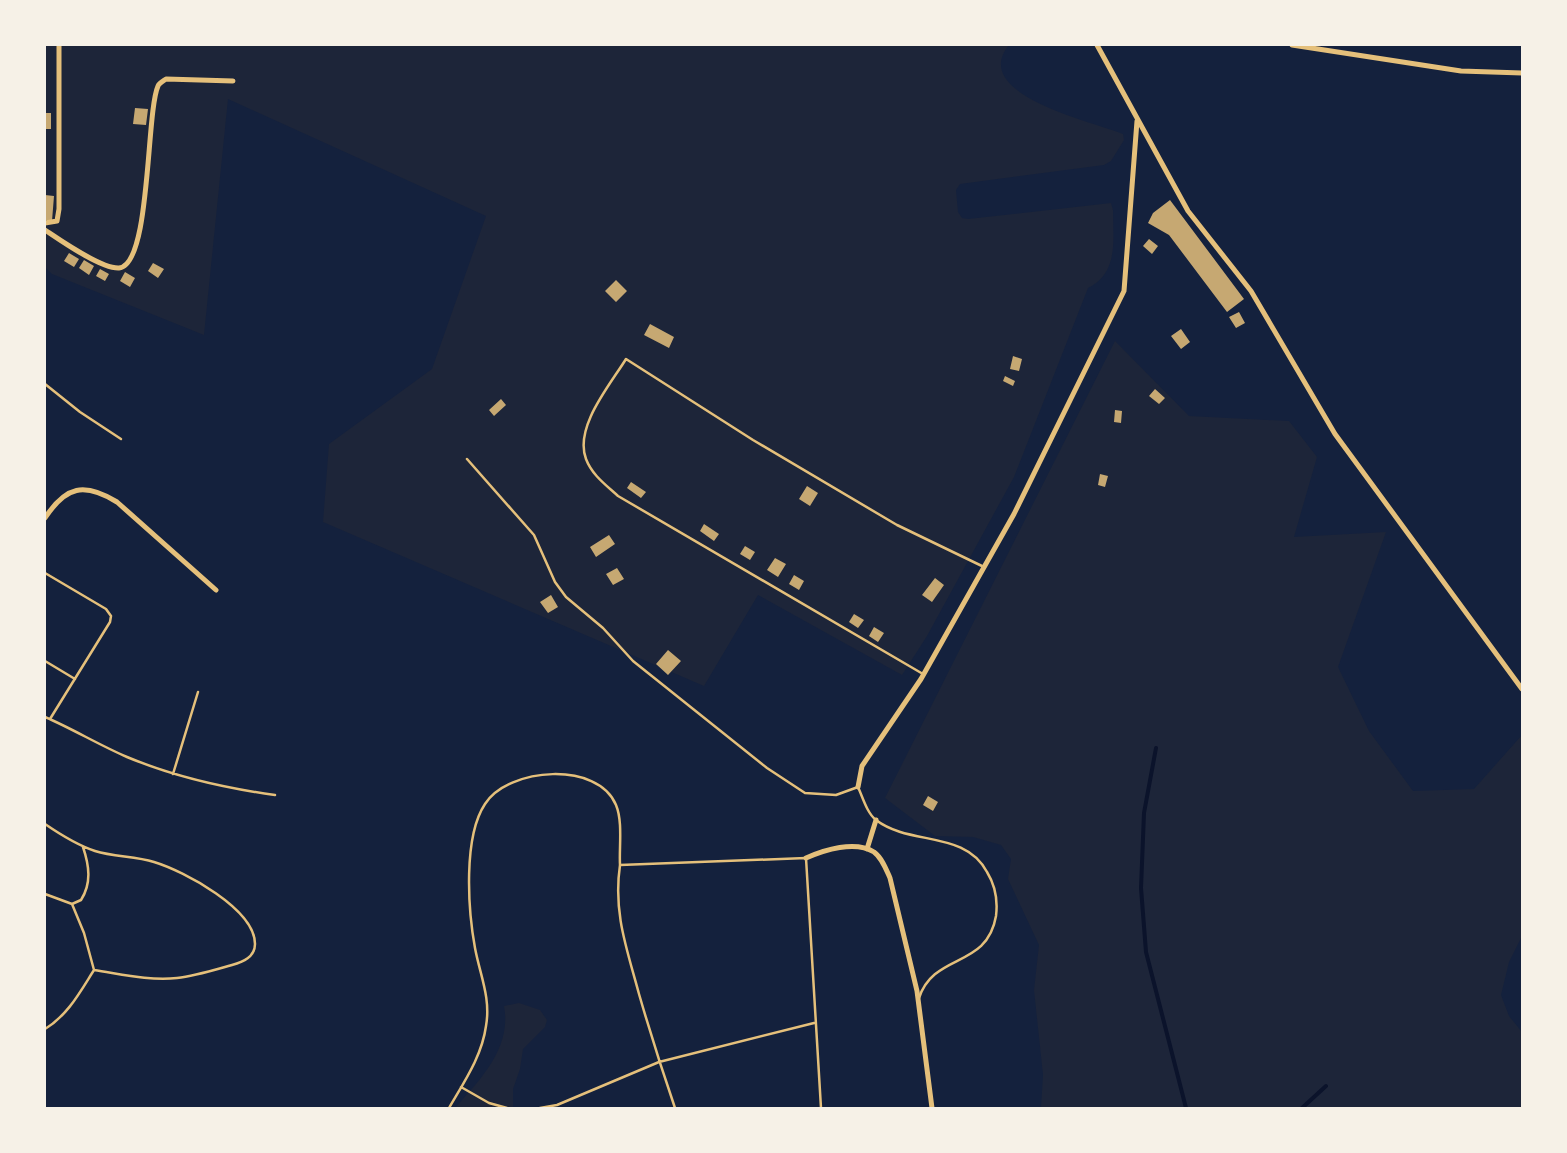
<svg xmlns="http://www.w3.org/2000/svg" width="1567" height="1153" viewBox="0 0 1567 1153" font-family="'Exo 2',sans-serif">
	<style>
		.green { fill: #1d2539 }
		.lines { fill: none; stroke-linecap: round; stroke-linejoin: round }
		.stream { stroke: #0b132b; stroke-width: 4 }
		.building { fill: #c6a872 }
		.path { stroke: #e5c07b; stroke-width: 2.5 }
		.service { stroke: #e5c07b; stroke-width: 2.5 }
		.minor { stroke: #e5c07b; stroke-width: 5 }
	</style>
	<rect width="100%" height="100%" fill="#14213d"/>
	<path class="green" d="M45,45H1009C968,95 1095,122 1123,134L1124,140L1111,161L1104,165L960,184L956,190L958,212L962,218L968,219L1111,203L1113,210C1113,239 1119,273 1088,288L1014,477L927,636L902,675L758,595L704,686L323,522L329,444L432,369L486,216L228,99L204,335L52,274L45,267Z
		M1115,341L1189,416L1289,421L1317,457L1294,537L1386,532L1338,667L1369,731L1413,791L1474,789L1522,735V936L1509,962L1501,995L1509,1016L1522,1032V1108H1041L1043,1075L1034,990L1039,945L1008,879L1011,859L1001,845L973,837L935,836L885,798Z
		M519,1003L540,1010L547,1020L545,1027L523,1049L520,1069L513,1089V1108H455C480,1080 512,1048 504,1006Z"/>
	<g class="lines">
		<path class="stream" d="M1156,748L1144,813L1141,888L1146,952L1186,1108
			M1302,1108L1326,1086"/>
	</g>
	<path class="building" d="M135,108L148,109L146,125L133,124Z
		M45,113H51V129H45Z
		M45,195L54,196L52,221L45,220Z
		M1170,200L1244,299L1227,312L1169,235L1148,223L1153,213Z
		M1149,239L1158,246L1152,254L1143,246Z
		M69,253L79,259L74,267L64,261Z
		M84,260L94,266L89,275L79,268Z
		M153,263L164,269L158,278L148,271Z
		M100,269L109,274L105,281L96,276Z
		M125,272L135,278L130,287L120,281Z
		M616,280L627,291L616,302L605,291Z
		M1239,312L1245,323L1236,328L1229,317Z
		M650,324L674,337L669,348L644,335Z
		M1181,329L1190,342L1181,349L1171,336Z
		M1013,356L1022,359L1019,371L1010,369Z
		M1005,376L1015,381L1013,386L1003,381Z
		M1155,389L1165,398L1159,404L1149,396Z
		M501,399L506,405L494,416L489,410Z
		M1115,410L1122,411L1121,423L1114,422Z
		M1100,474L1108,476L1105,487L1098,485Z
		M631,482L646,492L641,498L627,488Z
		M807,486L818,493L810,506L799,499Z
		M704,524L719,534L714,541L700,531Z
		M609,535L615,544L596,557L590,547Z
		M745,546L755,552L750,560L740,554Z
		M775,558L786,564L778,577L767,570Z
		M617,568L624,579L613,585L606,574Z
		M794,575L804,581L799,590L789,584Z
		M935,578L944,585L932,602L922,595Z
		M551,595L558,607L548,613L540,602Z
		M854,614L864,620L858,628L849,622Z
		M874,627L884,633L878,642L869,636Z
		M668,650L681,661L668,675L656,664Z
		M928,796L938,802L933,811L923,805Z"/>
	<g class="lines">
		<path class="path" d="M45,384L80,412L121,439"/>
		<path class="service" d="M467,459L534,535L555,582L566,597L603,628L633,661L767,768L805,793L836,795L858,787C863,798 867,813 876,820C910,846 965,830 987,872C995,885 998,900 996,916C987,969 934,952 919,998
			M45,573L106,609L111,616L110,622L50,719
			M45,661L75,679
			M923,674L618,496C606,485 592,475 586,459C574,427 610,385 626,359L753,440L897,525L984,567
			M45,717C73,729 99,745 127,757C175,777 224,788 275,795
			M173,774L198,692
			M45,824C61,835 77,845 95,851C114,857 135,856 154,862C184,871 255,909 255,944C255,957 243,962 232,965C214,970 195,976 177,978C149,981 121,974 94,970L84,933L72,904L45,894
			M72,904L81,900C92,883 89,865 83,847
			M45,1029C68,1015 80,992 94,970
			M461,1087L489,1103L507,1108
			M449,1108C464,1082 482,1056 486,1026C491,998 480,975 475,948C468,910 463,837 485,804C509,767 598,761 616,805C623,822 619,847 620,865
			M540,1108L557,1105L659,1062L814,1023
			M675,1108C662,1070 650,1032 639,994C627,949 613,913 620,865L806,858L821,1108"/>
		<path class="minor" d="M1097,45L1188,211L1251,291L1335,434L1522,689
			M1292,45L1461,71L1522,73
			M45,223L57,221L59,209V45
			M45,230C60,240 101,269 119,268C151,265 146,113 158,86C159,83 163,81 166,79L233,81
			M45,518C66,486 84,482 117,502L216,590
			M858,787L862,766L921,679L1014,514L1124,291L1137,121
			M867,849L876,820
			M806,858C824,850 855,840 874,852C882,858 886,869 890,878L917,991L932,1108"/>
	</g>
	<rect width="1567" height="1153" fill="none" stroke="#f6f1e7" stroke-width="92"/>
</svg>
